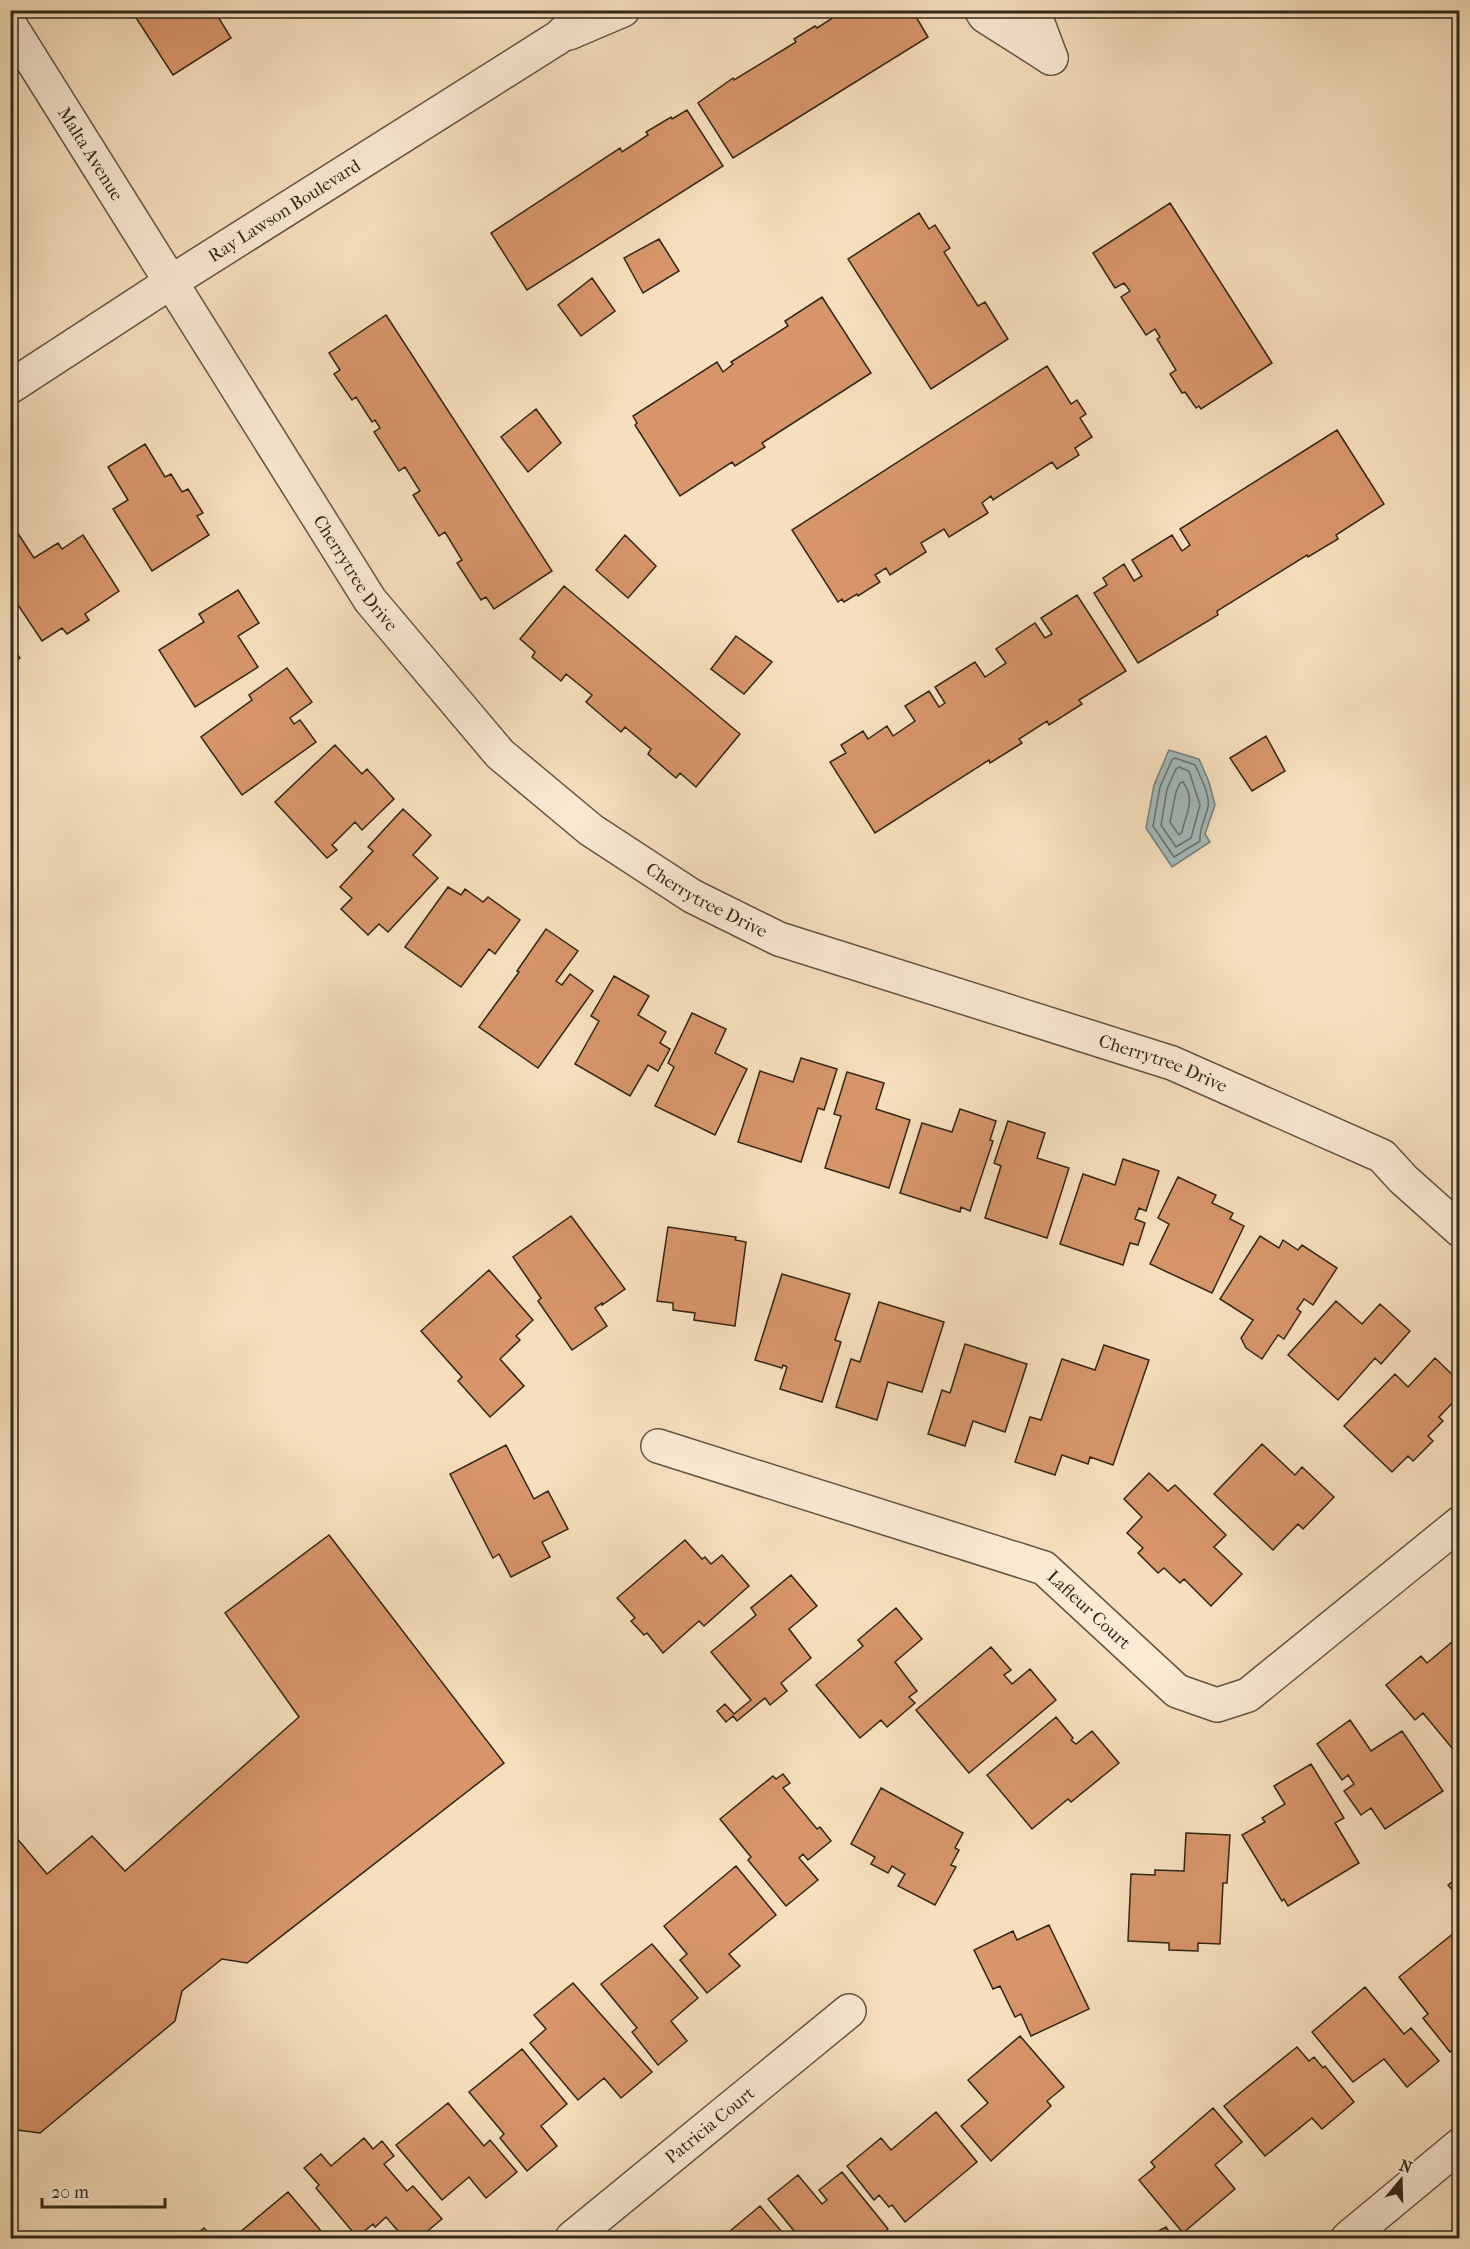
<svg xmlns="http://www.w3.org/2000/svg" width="1470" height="2249" viewBox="0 0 1470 2249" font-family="'IM FELL French Canon',serif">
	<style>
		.water { fill: #a1babb; stroke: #747f7a; stroke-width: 1.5 }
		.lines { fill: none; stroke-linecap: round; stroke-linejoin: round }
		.shore { stroke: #69706a; stroke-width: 1.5 }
		.building { fill: #d8956a; stroke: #312718; stroke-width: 1.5 }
		.minor-casing { stroke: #625541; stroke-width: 36 }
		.minor { stroke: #faead4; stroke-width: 33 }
		.labels { text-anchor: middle; stroke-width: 6; stroke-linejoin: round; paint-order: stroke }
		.street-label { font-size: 18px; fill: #312718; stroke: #faead4 }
	</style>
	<rect width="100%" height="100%" fill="#f7dfbd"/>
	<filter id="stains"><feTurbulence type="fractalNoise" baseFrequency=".00333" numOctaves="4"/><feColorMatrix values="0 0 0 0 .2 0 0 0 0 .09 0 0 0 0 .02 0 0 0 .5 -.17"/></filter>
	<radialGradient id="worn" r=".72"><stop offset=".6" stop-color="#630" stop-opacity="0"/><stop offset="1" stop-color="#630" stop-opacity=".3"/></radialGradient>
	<path class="water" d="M1169,750L1199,759L1209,782L1215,805L1205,834L1210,842L1172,867L1146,828L1154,785Z"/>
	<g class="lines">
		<path class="shore" d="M1175,758L1195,765C1200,776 1210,794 1208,807C1205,820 1199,829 1200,841L1174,857L1153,826L1160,787L1172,760Z
			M1179,767L1189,771L1200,805L1191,838L1176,847L1161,825L1167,789L1176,769Z
			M1183,782C1196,800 1186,813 1182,832L1179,835L1170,822L1176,792L1180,783Z"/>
	</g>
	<path class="building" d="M131,10H214L231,38L173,75Z
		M845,10H912L928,37L733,158L698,103L733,78L734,80L796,42L794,39L815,26L817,28Z
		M687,110L723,166L527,290L491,233L620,148L622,152L648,135L646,132L671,117L672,119Z
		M1170,203L1272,363L1201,409L1199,406L1196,408L1185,392L1182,393L1170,374L1176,370L1157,339L1160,337L1155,329L1146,335L1121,297L1130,291L1124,283L1115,288L1093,253Z
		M919,213L929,229L935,225L950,248L944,252L978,306L985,302L1008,339L931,389L848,259Z
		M659,239L679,271L643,293L624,258Z
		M592,278L615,311L581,336L558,305Z
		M822,297L871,373L762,443L765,447L735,466L732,462L680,496L635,425L637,423L633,416L717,362L723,372L733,364L731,362L788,326L785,321Z
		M386,315L552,571L494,609L486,597L481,600L457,563L462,560L445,532L439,536L413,495L420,491L405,467L399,471L374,432L380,428L375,420L372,422L356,397L352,400L334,374L340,370L329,353Z
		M1047,366L1071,404L1077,400L1086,414L1080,418L1092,437L1075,448L1079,455L1057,469L1052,462L993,500L991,496L982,503L988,513L949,537L944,529L921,543L926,552L890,575L886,568L875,575L880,582L858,596L857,594L844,602L842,599L838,602L792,530Z
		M536,409L561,443L528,472L501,437Z
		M1337,430L1384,504L1336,535L1338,539L1308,557L1307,555L1217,611L1218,615L1138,663L1094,593L1107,585L1103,578L1124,564L1134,581L1142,576L1132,560L1172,535L1182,551L1190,545L1180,529Z
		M145,444L165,477L171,474L182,492L188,489L203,513L197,516L209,535L152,571L113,509L128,500L108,467Z
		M15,529L34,558L58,543L62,549L83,535L119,591L85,614L89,620L67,634L62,628L42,641L10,593V531Z
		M625,535L656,566L628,598L596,570Z
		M564,586L740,734L696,787L680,773L676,778L648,754L651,749L625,727L621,732L586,702L592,695L566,674L561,681L532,657L535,652L520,639Z
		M238,590L259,623L238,636L258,667L195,707L159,650L204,622L199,614Z
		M1077,595L1126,671L1079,700L1082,704L1049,725L1047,721L1019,739L1022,743L990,763L989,760L875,833L830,762L846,753L841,745L863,731L868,739L887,726L893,736L915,721L905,706L929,691L939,707L945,703L935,687L975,662L985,677L1006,663L996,649L1035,623L1045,638L1052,634L1041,618Z
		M736,636L772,662L744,694L711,669Z
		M10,644L20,658L10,664Z
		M287,668L312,702L290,718L294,724L300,720L316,742L242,795L201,737L252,700L249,695Z
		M1266,736L1285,771L1252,791L1230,758Z
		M335,745L362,774L367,769L394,799L362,830L355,822L332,845L337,850L327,858L275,802Z
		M403,809L431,835L413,855L438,878L388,932L379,924L368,935L341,909L352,898L340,887L373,851L368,847Z
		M448,887L461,895L465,889L483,902L488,897L520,920L495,954L489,949L461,987L405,947Z
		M546,929L578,951L556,981L562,985L570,974L593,991L538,1068L479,1027L519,972L517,971Z
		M614,976L649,996L638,1015L666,1032L660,1043L670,1049L658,1071L648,1065L630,1096L575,1064L599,1021L591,1016Z
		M692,1013L726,1029L715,1053L747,1069L715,1135L655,1106L674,1067L668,1063Z
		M801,1058L837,1069L824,1110L818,1108L801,1162L738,1142L760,1071L793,1082Z
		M847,1072L884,1083L876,1109L910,1120L889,1188L825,1168L841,1116L834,1114Z
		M960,1109L996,1121L990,1140L993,1141L970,1211L961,1207L960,1212L900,1193L922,1123L952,1132Z
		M1008,1121L1045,1133L1037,1158L1069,1168L1047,1238L985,1218L1001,1166L994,1163Z
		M1123,1159L1159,1171L1146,1211L1139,1208L1135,1219L1145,1223L1138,1245L1130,1243L1123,1265L1060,1244L1083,1174L1115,1185Z
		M1178,1177L1216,1195L1212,1203L1233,1213L1230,1219L1244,1226L1212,1293L1150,1264L1169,1224L1158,1218Z
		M571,1216L625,1289L602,1305V1303L595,1308L607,1326L572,1350L538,1301L541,1298L513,1257Z
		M668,1227L736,1237L735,1240L746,1242L735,1326L694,1320L695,1313L673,1310V1303L657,1301Z
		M1260,1236L1279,1248L1283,1240L1298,1250L1302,1245L1337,1268L1313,1305L1304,1299L1297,1309L1301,1312L1284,1339L1278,1335L1262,1359L1246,1348L1241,1338L1253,1320L1220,1299Z
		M489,1270L533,1320L516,1336L520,1340L500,1359L524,1386L490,1417L458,1381L462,1377L421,1331Z
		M782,1274L850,1294L835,1340L841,1342L822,1402L780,1389L787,1367L783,1365L782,1368L755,1360Z
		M1336,1301L1362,1324L1380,1304L1410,1331L1381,1364L1375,1358L1338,1400L1288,1355Z
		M879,1302L944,1322L922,1392L888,1382L877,1420L836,1407L851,1359L860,1362Z
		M965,1344L1027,1364L1005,1432L973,1421L965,1446L928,1434L942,1390L950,1393Z
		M1104,1345L1149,1360L1113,1465L1090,1457L1088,1464L1062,1455L1055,1475L1015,1462L1030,1417L1041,1420L1062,1359L1095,1370Z
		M1435,1358L1460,1382V1395L1439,1417L1443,1421L1428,1436L1433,1441L1413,1461L1408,1456L1392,1472L1344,1426L1395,1374L1408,1387Z
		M1262,1444L1295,1475L1302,1467L1334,1497L1303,1529L1298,1524L1273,1550L1214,1494Z
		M506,1445L534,1499L548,1491L568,1529L542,1542L550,1557L511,1577L499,1554L493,1558L450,1474Z
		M1149,1473L1168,1491L1175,1485L1226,1535L1214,1547L1242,1574L1211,1606L1184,1579L1180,1583L1164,1568L1158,1573L1138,1553L1143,1548L1127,1533L1142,1517L1124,1499Z
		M329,1535L504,1763L247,1963L222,1959L182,1991L175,2021L40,2133L10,2129V1830L47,1874L92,1836L125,1871L299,1717L225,1613Z
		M685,1540L702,1559L705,1557L711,1564L722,1555L749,1586L704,1626L699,1621L663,1653L647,1633L644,1635L631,1621L635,1618L617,1598Z
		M791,1575L817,1606L789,1629L811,1658L781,1683L787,1691L770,1705L765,1698L737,1721L733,1716L726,1722L717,1711L725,1704L734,1714L751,1700L711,1652L756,1615L751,1608Z
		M896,1608L922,1639L895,1662L917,1691L909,1697L915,1703L887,1727L881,1720L860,1738L816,1685L863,1646L858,1640Z
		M1452,1642L1460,1651V1742L1452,1748L1423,1713L1415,1720L1386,1685L1421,1656L1427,1663Z
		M991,1647L1011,1670L1004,1675L1012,1684L1030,1669L1056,1700L969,1773L916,1710Z
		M1056,1717L1073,1738L1071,1740L1076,1744L1092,1731L1119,1763L1071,1802L1068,1799L1032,1829L987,1775Z
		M1350,1720L1371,1751L1402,1731L1443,1791L1385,1829L1371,1808L1361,1815L1344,1791L1354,1784L1348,1775L1342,1780L1317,1744Z
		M1311,1764L1344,1818L1335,1823L1359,1863L1288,1906L1284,1899L1282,1901L1242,1835L1265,1822L1262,1818L1285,1804L1274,1786Z
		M783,1774L790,1783L783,1788L817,1829L820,1827L831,1841L808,1860L803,1854L799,1858L818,1880L786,1906L748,1860L751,1857L720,1819L773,1776L776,1779Z
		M881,1788L963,1833L955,1848L959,1850L951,1865L956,1867L935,1905L898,1886L905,1874L892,1866L888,1873L871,1864L875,1857L851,1844Z
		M1186,1833L1230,1835L1227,1883H1223L1220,1944L1198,1943V1951L1169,1950V1943L1128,1941L1131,1874L1155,1875V1870L1184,1871Z
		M736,1866L776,1915L729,1954L740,1966L707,1993L680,1960L687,1954L664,1926Z
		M1460,1876V1899L1448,1885Z
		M1049,1925L1089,2009L1031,2036L1021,2014L1015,2017L1000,1986L993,1989L974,1950L1013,1931L1017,1940Z
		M1454,1933L1460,1939V2044L1450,2052L1423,2018L1428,2014L1399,1977Z
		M652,1944L698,1998L671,2021L687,2041L658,2065L632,2032L637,2028L601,1984Z
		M573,1983L652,2072L621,2098L604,2078L578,2100L530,2043L546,2029L534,2015Z
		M1365,1987L1404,2034L1411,2028L1439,2061L1407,2087L1384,2059L1353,2082L1312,2032Z
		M1020,2036L1064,2087L1047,2101L1051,2106L991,2161L961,2126L988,2103L968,2080Z
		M1297,2047L1309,2061L1314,2057L1323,2068L1325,2066L1354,2102L1322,2129L1312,2118L1265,2156L1224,2106Z
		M522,2049L567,2104L541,2126L557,2146L527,2171L500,2138L504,2134L469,2092Z
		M448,2103L484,2146L490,2140L517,2172L486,2198L469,2177L442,2200L396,2145Z
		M1213,2108L1242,2142L1215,2165L1235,2189L1183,2233L1139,2180L1155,2167L1151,2162Z
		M936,2112L977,2162L905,2222L892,2205L889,2207L879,2195L874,2200L847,2166L881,2138L891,2150Z
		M364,2138L373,2149L382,2141L394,2156L384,2164L407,2191L413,2186L442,2219L419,2238H404L386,2217L375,2227L373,2224L357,2237L316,2188L319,2185L304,2168L321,2154L331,2166Z
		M842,2172L888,2229L877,2238H804L798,2231L795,2232L768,2199L798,2175L822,2204L827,2200L819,2190Z
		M288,2192L327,2238H235L234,2237Z
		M760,2206L787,2238H737L730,2231Z
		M1166,2227L1173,2238H1145Z
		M204,2228L213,2238H191Z"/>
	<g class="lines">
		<defs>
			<g id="minor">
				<path d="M981,10L985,16L1051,58"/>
				<path d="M1033,10L1051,58"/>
				<path id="s1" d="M10,25L370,600L500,754L591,830L692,896L779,939L1172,1063L1382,1156L1403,1179L1460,1230"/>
				<path d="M569,33L623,10"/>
				<path id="s2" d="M10,387L171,282L559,37L587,10"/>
				<path id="s3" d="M658,1446L1044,1568L1177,1691L1217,1705L1248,1695L1460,1523"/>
				<path id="s4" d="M572,2238L849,2011"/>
				<path d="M1348,2238L1460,2145"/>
			</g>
		</defs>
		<use href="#minor" class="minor-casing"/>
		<use href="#minor" class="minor"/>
	</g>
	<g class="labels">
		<g class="street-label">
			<text dy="6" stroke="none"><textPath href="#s1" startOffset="152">Malta Avenue</textPath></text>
			<text dy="6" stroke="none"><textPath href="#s2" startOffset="326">Ray Lawson Boulevard</textPath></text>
			<text dy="6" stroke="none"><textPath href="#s1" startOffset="648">Cherrytree Drive</textPath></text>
			<text dy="6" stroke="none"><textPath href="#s1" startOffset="1134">Cherrytree Drive</textPath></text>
			<text dy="6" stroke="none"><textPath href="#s1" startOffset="1620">Cherrytree Drive</textPath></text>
			<text dy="6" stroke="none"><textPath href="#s3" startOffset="466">Lafleur Court</textPath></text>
			<text dy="6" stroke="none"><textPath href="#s4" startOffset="178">Patricia Court</textPath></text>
		</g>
	</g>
	<rect width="1470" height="2249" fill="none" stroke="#f7dfbd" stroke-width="36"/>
	<rect x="12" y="12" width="1446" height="2225" fill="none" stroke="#312718" stroke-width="3"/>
	<rect x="18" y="18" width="1434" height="2213" fill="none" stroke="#312718" stroke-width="1.5"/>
	<g transform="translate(1401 2180) rotate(19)" stroke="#faead4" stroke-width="4.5" paint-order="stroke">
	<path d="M0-4.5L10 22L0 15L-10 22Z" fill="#312718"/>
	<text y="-9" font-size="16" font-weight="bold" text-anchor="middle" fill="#312718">N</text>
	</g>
	<path d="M42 2198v9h123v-9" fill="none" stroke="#312718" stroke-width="3"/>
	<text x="51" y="2198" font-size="18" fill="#312718" stroke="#faead4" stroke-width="4.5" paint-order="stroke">20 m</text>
	<rect width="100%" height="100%" filter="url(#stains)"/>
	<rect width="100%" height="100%" fill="url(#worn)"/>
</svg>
